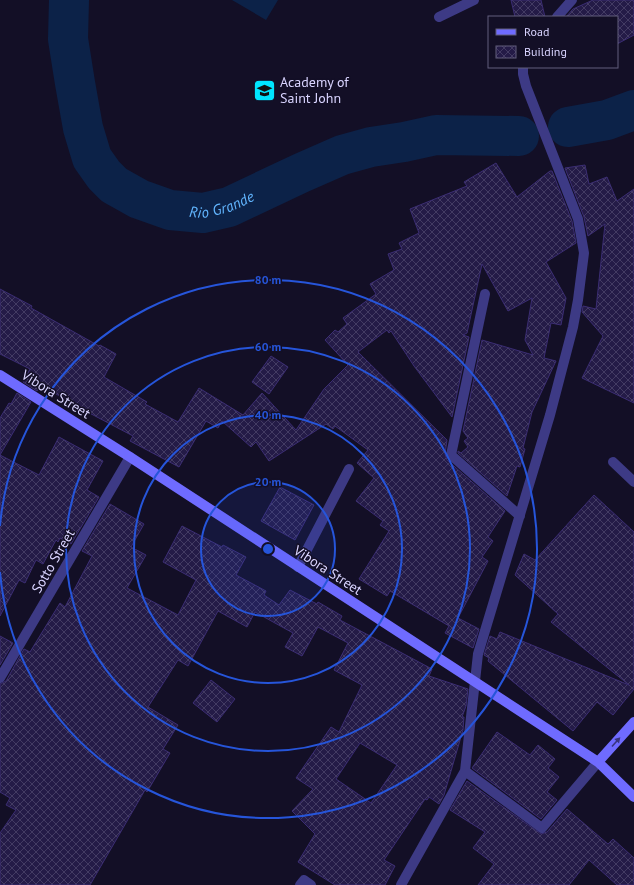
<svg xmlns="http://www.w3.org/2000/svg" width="634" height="885" viewBox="0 0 634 885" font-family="'PT Sans',sans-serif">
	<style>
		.water { fill: #0c2248 }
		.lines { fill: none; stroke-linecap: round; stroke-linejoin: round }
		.river { stroke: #0c2248; stroke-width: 40 }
		.building { fill: url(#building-cross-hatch); stroke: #3b2d73; fill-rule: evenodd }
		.street { stroke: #3d3a85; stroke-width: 10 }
		.secondary { stroke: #6f6bff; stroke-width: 10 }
		.oneway { fill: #38347d }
		.ring { fill: none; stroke: #2655da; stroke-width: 2 }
		.labels { text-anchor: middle; stroke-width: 3; stroke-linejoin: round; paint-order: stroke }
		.poi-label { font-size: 14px; fill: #d9d4ff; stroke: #130f26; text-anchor: start }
		.street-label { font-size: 14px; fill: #d9d4ff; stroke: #130f26 }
		.water-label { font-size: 15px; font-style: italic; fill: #62b6ff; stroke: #130f26 }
		.centre { fill: #2655da; stroke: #130f26; stroke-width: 2 }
		.ring-label { font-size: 12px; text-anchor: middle; font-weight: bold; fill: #2655da; stroke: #130f26; stroke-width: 3; stroke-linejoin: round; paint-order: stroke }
	</style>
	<defs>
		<pattern id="building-cross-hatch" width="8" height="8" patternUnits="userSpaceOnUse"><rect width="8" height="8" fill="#241b47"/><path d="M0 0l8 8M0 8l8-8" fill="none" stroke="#433b63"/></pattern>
	</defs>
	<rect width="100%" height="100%" fill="#130f26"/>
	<path class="water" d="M232,0H278L266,20Z"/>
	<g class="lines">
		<g class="river">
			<path id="s1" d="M69,0L68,39L75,83L83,128L92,158L104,175L114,185L139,199L170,210L203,213L229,207L301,173L342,155L371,147L404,142L436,135L519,136"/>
			<path d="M568,127L607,120L634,110"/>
		</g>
	</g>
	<path class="building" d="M511,0H541L545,17H515Z
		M593,0H634V35L617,44V17H566L573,9Z
		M496,163L517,197L550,171H552L572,221L576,243L546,262L566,298L561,325L551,323L544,358L556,361L532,412L523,448L525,449L520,467L517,466L507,496L458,453V451L461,453L468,447L464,441L468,438L463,431L482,340L533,355L525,340L532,298L508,311L482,264L467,333L463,335L469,337L452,417L414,366L391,331L389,333L387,330L358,352L447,440L445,454L447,460L505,511L488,537L493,541L482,557L488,561L458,618L479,629L473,648L445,633L449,626L390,591L387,596L359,579L389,531L380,525L383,521L356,501L374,478L357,463L368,450L335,426L333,429L326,424L269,461L256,442L251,447L222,421L218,428L206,421L179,467L130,441L133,436L78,407L41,385L37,391L23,382L30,369L0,354V289L32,306L31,308L99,346L100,345L116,354L104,377L147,402L145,404L178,422L199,388L243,415L262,393L296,430L324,389L348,365L325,340L335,330L338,332L347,324L343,318L376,294L370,284L394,270L388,254L402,249L399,243L419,233L410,209L467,186L464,182Z
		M585,165L589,184L607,177L617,201L634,189V403L582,378L603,336L582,312L583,306L596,309L605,224L588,236L584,217L565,168Z
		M271,356L288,367L269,394L252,382Z
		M17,393L31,402L0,455V418L9,403L11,404Z
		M59,437L103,461L87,490L99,497L71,544L60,538L58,542L56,540L43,564L36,560L25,583L19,580L0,616V455L39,475Z
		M280,487L314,505L295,540L261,521Z
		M594,495L634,532V689L613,715L597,702L573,731L488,661L489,658L484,655L490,636L497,639L500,632L629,685L551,622L558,614L515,575L524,554L535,560Z
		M110,504L144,524L131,547L146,555L127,588L178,615L196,580L163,562L182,526L222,547L223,545L246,557L236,575L266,591L264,595L279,605L290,590L317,604L318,602L342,616L340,620L432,669L429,676L468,689L466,706L462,717H464L463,730L444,795L439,804L429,797L427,800L425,799L384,860L395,866L385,885H335L298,862L315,834L292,811L313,789L296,778L331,727L339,732L362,685L334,670L348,643L318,627L302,656L285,647L293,633L255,612L247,627L218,611L188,666L178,660L148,707L178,725L163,749L170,753L147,792L145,790L90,885H0V833L16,810L6,805L10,798L0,792V684L6,681L24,649L30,652L60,603L65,607L92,556L82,551ZM360,743L397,765L371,803L336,779Z
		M0,636L13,643L0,665Z
		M211,680L235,699L217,722L193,703Z
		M497,732L530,755L538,745L555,759L548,768L559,777L547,792L557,800L541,819L472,768Z
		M467,781L541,834L547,832L567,809L608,844L613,839L634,858V885H617L589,860L569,885H478L494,864L473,848L485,832L450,810Z"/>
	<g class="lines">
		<path class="street" d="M439,17L474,0
			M557,17L572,0
			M485,294L451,455L520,516
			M613,462L634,482
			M298,567L349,469
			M0,678L130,457
			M465,771L542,828L598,762
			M300,885L304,880L311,885
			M401,885L465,771L478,654L550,415L573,327L578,300L584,253L578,219L526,86L523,74V67"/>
		<path class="secondary" d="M0,375L130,457L598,762L634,797
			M598,762L634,722"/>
	</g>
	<defs><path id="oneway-solid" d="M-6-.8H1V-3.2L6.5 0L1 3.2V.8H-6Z"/></defs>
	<use class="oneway" href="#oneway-solid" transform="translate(616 742) rotate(-48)"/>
	<circle cx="268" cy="549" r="67" fill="#2655da" fill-opacity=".12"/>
	<g class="ring">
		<circle cx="268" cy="549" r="67"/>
		<circle cx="268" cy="549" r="134"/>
		<circle cx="268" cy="549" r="202"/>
		<path d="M0 526A269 269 0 1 1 0 572"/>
	</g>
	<defs>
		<symbol id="school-square" viewBox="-11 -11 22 22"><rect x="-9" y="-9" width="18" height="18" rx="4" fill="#00e5ff" stroke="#130f26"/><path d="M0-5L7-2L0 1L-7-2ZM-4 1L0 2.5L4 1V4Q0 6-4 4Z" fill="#111"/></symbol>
	</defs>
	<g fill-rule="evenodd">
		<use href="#school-square" x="252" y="78" width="25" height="25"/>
	</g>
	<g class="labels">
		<g class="poi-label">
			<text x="280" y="87">Academy of<tspan x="280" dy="16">Saint John</tspan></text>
		</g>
		<g class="street-label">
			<text transform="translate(56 394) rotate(32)" y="5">Vibora Street</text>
			<text transform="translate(53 561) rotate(-60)" y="5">Sotto Street</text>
			<text transform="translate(328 570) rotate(33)" y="5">Vibora Street</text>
		</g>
		<g class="water-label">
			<text dy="5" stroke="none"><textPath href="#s1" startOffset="310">Rio Grande</textPath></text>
		</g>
	</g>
	<circle cx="268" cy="549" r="6" class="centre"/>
	<g class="ring-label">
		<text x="268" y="284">80 m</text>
		<text x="268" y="351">60 m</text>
		<text x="268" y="419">40 m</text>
		<text x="268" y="486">20 m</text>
	</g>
	<rect x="488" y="16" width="130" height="52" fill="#130f26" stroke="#625e7d"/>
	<rect x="496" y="29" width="20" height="6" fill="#6f6bff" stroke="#625e7d"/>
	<text x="524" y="36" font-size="12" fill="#d9d4ff">Road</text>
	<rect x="496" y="46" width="20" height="12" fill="url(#building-cross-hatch)" stroke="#625e7d"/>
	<text x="524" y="56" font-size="12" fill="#d9d4ff">Building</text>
</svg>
